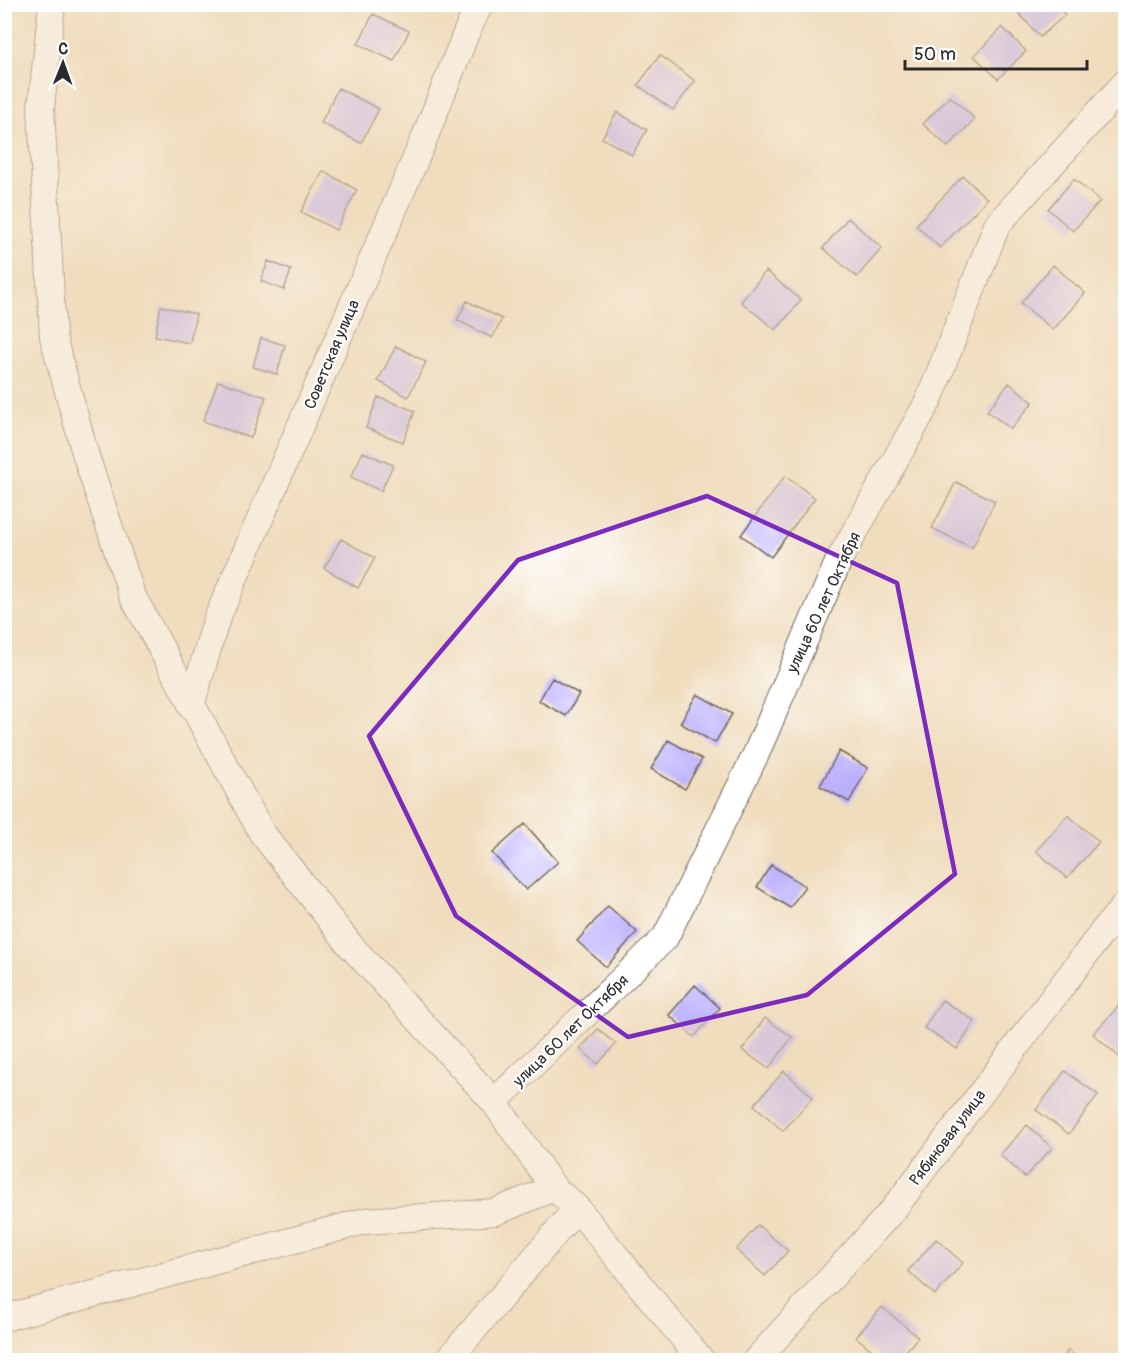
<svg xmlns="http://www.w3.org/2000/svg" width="1130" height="1365" viewBox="0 0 1130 1365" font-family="Pangolin,sans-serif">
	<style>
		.building { fill: #bcb0fd }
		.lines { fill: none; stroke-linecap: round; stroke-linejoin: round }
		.minor-casing { stroke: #70695e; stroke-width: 28 }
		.minor { stroke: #fff; stroke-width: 26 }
		.marked { fill: none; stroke: #7b2cbf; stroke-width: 4.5; stroke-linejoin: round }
		.labels { text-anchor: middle; stroke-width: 4.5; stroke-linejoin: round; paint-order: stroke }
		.street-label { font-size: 16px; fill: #2b2b2b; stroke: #fff }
	</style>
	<rect width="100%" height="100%" fill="#fff"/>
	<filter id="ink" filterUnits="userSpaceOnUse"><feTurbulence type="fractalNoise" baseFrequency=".0167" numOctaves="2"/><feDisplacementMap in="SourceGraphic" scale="12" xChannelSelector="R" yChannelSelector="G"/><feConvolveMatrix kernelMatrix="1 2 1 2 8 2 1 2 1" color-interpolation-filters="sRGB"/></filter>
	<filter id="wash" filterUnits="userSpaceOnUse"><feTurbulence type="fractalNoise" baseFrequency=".008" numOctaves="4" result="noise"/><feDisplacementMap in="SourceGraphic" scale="24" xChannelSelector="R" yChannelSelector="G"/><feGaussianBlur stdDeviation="1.35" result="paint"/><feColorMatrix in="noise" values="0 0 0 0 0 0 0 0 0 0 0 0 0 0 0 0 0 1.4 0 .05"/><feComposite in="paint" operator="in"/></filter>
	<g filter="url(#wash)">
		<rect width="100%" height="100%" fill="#f0ddbe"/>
		<g id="blocks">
			<path class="building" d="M1018,4H1056L1065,15L1040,37L1014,8Z
				M373,14L409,31L394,61L358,44Z
				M1002,27L1026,51L998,79L974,56Z
				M660,55L695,81L673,110L638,85Z
				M338,88L379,109L361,143L321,123Z
				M950,96L975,119L948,147L923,124Z
				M617,112L647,130L632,155L602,138Z
				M323,171L357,190L336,230L301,212Z
				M963,176L987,199L940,248L916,225Z
				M1074,179L1100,201L1073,231L1048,209Z
				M848,218L882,248L857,277L823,248Z
				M268,261L291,270L284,290L261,281Z
				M1053,265L1085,293L1053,330L1021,303Z
				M766,271L801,300L776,330L741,302Z
				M467,301L502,319L492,338L457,320Z
				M161,306L196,314L190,343L155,336Z
				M261,338L285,345L277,374L253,367Z
				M396,346L426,362L408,397L378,381Z
				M218,381L266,397L251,438L203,421Z
				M1009,383L1033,402L1011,429L987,411Z
				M378,397L415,411L403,442L366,428Z
				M363,452L393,465L381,491L351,477Z
				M785,476L815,498L771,557L741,535Z
				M956,482L995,501L972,548L932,528Z
				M341,539L375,558L358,588L324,568Z
				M552,678L579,694L566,716L539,701Z
				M697,694L732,714L715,743L680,723Z
				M668,740L702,759L685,789L651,769Z
				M839,751L868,768L849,802L820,786Z
				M1068,815L1099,842L1067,878L1036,851Z
				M525,824L558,862L526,890L492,853Z
				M771,865L805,886L790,908L757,887Z
				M608,906L637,932L606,967L577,941Z
				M695,985L720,1008L694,1037L669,1015Z
				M1126,998V1059L1124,1061L1093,1034Z
				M942,1000L975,1021L957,1049L924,1028Z
				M765,1018L792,1037L769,1069L742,1050Z
				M598,1029L616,1044L598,1064L580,1049Z
				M784,1071L813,1097L783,1131L754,1105Z
				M1065,1071L1098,1095L1069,1134L1036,1110Z
				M1027,1125L1052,1148L1025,1177L1000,1155Z
				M758,1225L788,1251L765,1276L736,1250Z
				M936,1239L963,1263L935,1295L908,1271Z
				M882,1307L918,1337L898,1360H884L856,1337Z
				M1068,1351L1080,1360H1060Z"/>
		</g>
	</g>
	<g filter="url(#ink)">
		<use href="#blocks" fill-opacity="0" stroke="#70695e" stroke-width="1.5"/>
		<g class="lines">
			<defs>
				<path id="minor" d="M52,4L41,108L53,337L86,456L132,595L262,833L350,945L494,1102L554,1188L577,1208L701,1360
					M191,706L216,621L422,144L467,31L480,4
					M494,1102L665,938L756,754L839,560L929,400L997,225L1126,82
					M4,1318L365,1221L495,1212L554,1188
					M448,1360L577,1208
					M756,1360L893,1210L1107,926L1126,904"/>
			</defs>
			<use href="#minor" class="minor-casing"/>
			<use href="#minor" class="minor"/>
		</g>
	</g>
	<path d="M0 0H1130V1365H0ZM707,496L897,583L955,874L807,995L628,1037L456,916L369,736L518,560Z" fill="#f0ddbe" fill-opacity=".55" fill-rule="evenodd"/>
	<path class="marked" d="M707,496L897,583L955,874L807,995L628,1037L456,916L369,736L518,560Z"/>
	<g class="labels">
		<g class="street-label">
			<text transform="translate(331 354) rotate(-67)" y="6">Советская улица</text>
			<text transform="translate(823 602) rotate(-65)" y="6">улица 60 лет Октября</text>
			<text transform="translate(570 1030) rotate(-44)" y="6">улица 60 лет Октября</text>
			<text transform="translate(947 1137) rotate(-53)" y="6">Рябиновая улица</text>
		</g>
	</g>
	<rect width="1130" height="1365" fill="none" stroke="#fff" stroke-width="24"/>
	<g transform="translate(63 63) rotate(1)" stroke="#ffffff" stroke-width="4.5" paint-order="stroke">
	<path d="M0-4.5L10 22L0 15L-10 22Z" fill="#2b2b2b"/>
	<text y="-9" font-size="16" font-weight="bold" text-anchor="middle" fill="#2b2b2b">С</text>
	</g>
	<path d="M905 60v9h182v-9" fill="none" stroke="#2b2b2b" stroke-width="3"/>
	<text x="914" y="60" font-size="18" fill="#2b2b2b" stroke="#ffffff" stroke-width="4.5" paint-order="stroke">50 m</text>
</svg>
